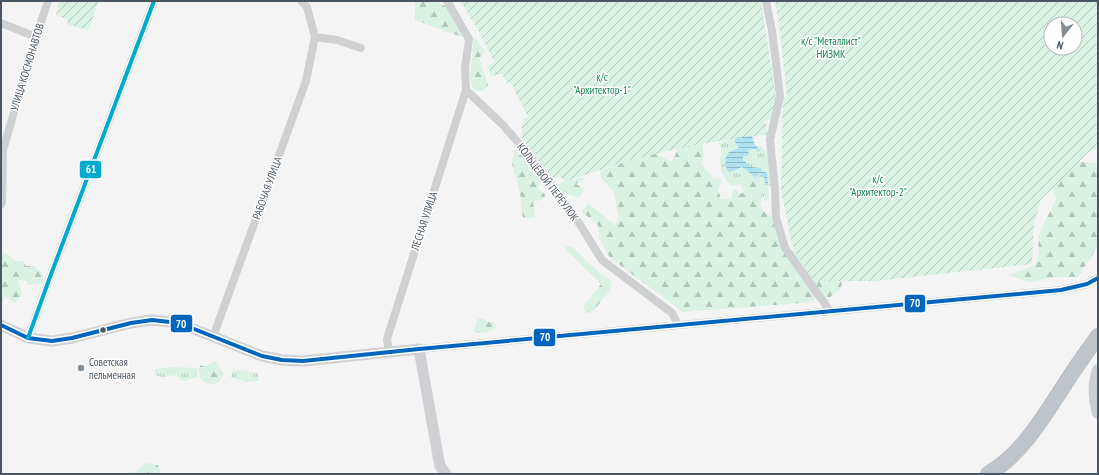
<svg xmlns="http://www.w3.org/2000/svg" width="1099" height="475" viewBox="0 0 1099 475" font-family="'PT Sans Narrow',sans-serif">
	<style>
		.grass { fill: url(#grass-tufts) }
		.forest { fill: url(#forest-firs) }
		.garden { fill: url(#garden-furrows); fill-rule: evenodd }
		.water { fill: url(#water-rules) }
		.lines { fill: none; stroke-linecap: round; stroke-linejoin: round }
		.highway-casing { stroke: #b9bec3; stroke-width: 16 }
		.street { stroke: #ced0d2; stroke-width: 8 }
		.secondary { stroke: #ced0d4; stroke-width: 11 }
		.primary { stroke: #caced1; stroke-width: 12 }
		.highway { stroke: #bec4c9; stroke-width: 14 }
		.bus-1-casing { stroke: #fff; stroke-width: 7 }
		.bus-2-casing { stroke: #fff; stroke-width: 7 }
		.bus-1 { stroke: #0065bd; stroke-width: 4 }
		.bus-2 { stroke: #00a9ce; stroke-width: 4 }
		.bus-dot { fill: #4a5661; stroke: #fff; stroke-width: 1.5 }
		.poi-dot { fill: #868d94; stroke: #fff; stroke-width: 1.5 }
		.labels { text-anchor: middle; stroke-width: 3; stroke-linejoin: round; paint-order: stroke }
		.park-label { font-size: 11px; fill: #17864f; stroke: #fff }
		.street-label { font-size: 11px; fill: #4a5661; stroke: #fff }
		.poi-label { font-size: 11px; fill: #4a5661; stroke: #fff; text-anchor: start }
		.line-badge { stroke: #fff; stroke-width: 1.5 }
		.badge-label { font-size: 11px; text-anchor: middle; font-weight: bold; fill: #fff }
	</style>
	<defs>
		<pattern id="grass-tufts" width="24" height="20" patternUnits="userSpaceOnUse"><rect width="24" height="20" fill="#d9f2e3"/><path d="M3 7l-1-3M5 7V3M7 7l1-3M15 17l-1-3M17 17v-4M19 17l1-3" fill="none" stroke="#b2c7bb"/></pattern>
		<pattern id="forest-firs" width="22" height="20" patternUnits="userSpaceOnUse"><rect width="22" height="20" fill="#d9f2e3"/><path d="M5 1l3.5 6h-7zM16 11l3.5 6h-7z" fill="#b2c7bb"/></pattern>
		<pattern id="garden-furrows" width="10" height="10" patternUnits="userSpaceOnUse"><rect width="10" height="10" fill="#d9f2e3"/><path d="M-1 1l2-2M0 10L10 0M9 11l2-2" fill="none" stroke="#b2c7bb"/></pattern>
		<pattern id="water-rules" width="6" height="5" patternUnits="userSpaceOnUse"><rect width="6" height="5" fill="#aee2f0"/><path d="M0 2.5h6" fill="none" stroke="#90bac6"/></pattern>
	</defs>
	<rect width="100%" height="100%" fill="#f4f4f4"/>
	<path class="grass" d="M735,138V142L739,149L729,152L726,159L730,172L741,167L756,178L758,173L764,177L765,185H767V173L762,171L760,168L751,167L742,160L743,157L748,150L756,149L760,150L755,145L762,146L768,155L771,168L769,173L771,185L768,187L769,199L766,201L762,195L755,191L748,179L743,193L741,184L731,186C725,180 721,171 720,162C720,153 724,153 718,143Z
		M171,367L197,368L198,377L183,381L175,375L163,377L155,375V369Z
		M240,370L258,373L259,381L246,382L231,377L233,371Z"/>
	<path class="forest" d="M415,1H435L445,6L463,32L462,37L415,20Z
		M474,36L485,52L479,58L488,85L483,91H474L470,77Z
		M682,140L702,141L704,156L701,163L714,180L719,178L722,181L718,190L721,199H731L733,190L736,189L739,194L743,193L748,179H756L760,185L755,191L762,195L760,205L766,214L772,216L777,235H784L792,251L802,252L810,267L808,274L801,275L828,276L841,280L842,285L839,290L829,298L816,295L813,302L683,312L610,258L599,238L598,225L582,212L588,203L615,225L619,218L613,191L601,178L600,172L629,158L650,151L672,162Z
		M515,146C526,155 529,156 531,171L541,180L538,189L545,194L544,199L533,202L535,218H523L520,193L512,163Z
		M1077,162L1098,163V246L1078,277H1055L1029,282L1008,275L1034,266L1039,256L1038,236L1056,199L1052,190L1060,171Z
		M587,177L576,184L584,189L579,198L568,194L566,192L563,193L557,186L563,181Z
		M566,246L572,247L600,273L610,279L612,285L609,292L593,311L585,313L584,306L601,284L567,251Z
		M1,253L9,255L15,261H24L26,266H34L43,274V283L29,285L27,281L18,280L22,295L15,303L5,296L1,307Z
		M483,318L487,322H493L497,327C490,332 483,334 474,332L476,323L478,319Z
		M215,361L224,374L218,383L209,384L201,380L198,368L201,365L205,367Z
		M145,463L158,465L161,474H133Z"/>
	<path class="garden" d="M59,1H98L90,28L87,30L67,24L68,19L56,16Z
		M460,1H761L776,99L771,119L765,121L768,135C721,139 677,148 632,160C610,166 589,174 567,181L559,177L553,178L521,137L523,119L528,117L510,82L507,83L502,74L491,76L487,65L495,63L477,28Z
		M775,1H1098V148L1087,153L1068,175L1041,199L1034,224L1032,264L875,281H813L792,246L781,189L783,97L787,96L780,30ZM1051,24H1075V48H1051Z"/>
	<path class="water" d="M752,136L755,145L760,150L758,152L756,149L748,150L749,155L743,157V160L751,167L761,168L762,171L767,173L768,185H765L764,177L758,173L756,178L742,167L730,172L727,170L725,159L729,152L739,148L735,142V138Z"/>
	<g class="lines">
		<defs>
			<path id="highway" d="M988,474C1022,454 1042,419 1063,387C1074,369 1086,353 1098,336"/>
		</defs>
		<use href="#highway" class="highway-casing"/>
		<path class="street" d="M301,1L307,7L315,37L337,40L361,48
			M447,1L469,39L465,68L466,90L503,125L536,163L574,215L602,260L672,313L678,325
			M766,1L772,31L780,96L770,140L775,189L776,217L785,248L830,311
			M1,23L36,37
			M1,205L2,202L3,150L36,37L48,1
			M213,337L306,81L315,37
			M28,338L50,277L154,1
			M419,349L1061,290L1087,284L1098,278
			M389,352L387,339L466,90"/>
		<path class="secondary" d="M1,325L28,338L52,341L72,338L131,323L152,320L179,323L262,356L282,360L303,361L419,349L439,461L440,466L446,474"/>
		<path class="primary" d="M1098,370C1093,384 1094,399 1098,413"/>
		<use href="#highway" class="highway"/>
		<defs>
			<path id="bus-1" d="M1,325L28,338L52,341L72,338L131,323L152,320L179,323L262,356L282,360L303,361L419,349L1061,290L1087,284L1098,278"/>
			<path id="bus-2" d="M28,338L50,277L154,1"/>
		</defs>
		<use href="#bus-1" class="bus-1-casing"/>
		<use href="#bus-2" class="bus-2-casing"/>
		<use href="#bus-1" class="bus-1"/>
		<use href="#bus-2" class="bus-2"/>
	</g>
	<circle class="bus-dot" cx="103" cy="330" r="3.5"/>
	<circle class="poi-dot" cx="81" cy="368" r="4"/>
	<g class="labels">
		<g class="park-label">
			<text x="831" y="45">к/с "Металлист"<tspan x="831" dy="13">НИЗМК</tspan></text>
			<text x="602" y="81">к/с<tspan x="602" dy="13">"Архитектор-1"</tspan></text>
			<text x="878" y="183">к/с<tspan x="878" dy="13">"Архитектор-2"</tspan></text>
		</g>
		<g class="street-label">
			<text transform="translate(27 67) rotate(-73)" y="4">УЛИЦА КОСМОНАВТОВ</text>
			<text transform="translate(548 182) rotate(53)" y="4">КОЛЬЦЕВОЙ ПЕРЕУЛОК</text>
			<text transform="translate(267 188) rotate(-70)" y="4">РАБОЧАЯ УЛИЦА</text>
			<text transform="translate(424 221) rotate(-72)" y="4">ЛЕСНАЯ УЛИЦА</text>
		</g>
		<g class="poi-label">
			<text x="89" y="366">Советская<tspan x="89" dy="13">пельменная</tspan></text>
		</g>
	</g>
	<g class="line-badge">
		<rect x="79" y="160" width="23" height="19" rx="4" fill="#00a9ce"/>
		<rect x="904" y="294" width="22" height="19" rx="4" fill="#0065bd"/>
		<rect x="170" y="314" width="23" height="19" rx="4" fill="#0065bd"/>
		<rect x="533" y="328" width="23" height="19" rx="4" fill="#0065bd"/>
	</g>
	<g class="badge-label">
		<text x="91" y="173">61</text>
		<text x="915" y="307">70</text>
		<text x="181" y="328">70</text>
		<text x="545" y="341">70</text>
	</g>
	<rect width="1099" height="475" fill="none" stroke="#4a5661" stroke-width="4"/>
	<g transform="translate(1063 36) rotate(197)"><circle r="19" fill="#ffffff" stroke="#b7bbc0"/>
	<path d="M0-3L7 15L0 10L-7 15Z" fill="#868d94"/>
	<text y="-6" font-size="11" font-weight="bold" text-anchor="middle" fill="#4a5661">N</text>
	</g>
</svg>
